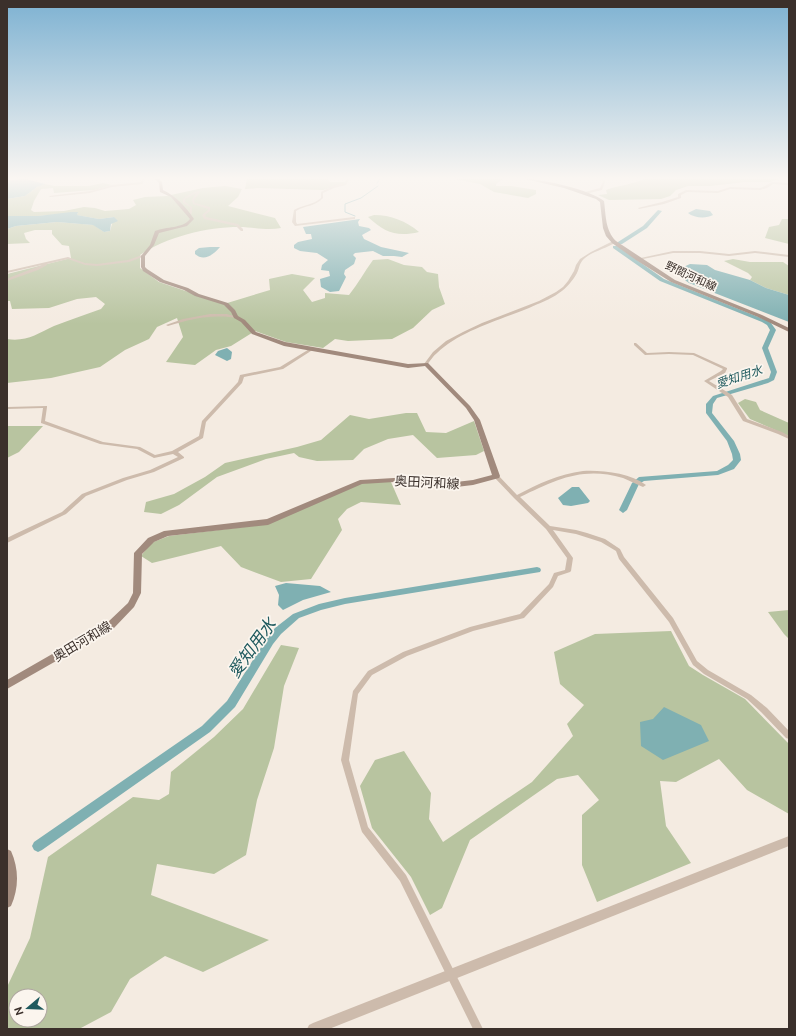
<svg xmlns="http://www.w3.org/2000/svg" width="796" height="1036" viewBox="0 0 796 1036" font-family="Ubuntu,'Noto Sans JP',sans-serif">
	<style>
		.green { fill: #b8c4a0; fill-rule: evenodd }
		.water { fill: #7fb0b2 }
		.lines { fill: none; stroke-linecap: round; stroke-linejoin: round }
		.stream { stroke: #7fb0b2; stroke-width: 1 }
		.canal { fill: #7fb0b2; fill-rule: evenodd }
		.minor { fill: #cdbbac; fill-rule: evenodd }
		.tertiary { fill: #cdbbac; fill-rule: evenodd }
		.secondary { fill: #a18a7d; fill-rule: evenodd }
		.labels { text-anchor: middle; stroke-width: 3.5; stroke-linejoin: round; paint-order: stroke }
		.far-street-label { font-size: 11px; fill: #3b302b; stroke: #fbf5ee }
		.far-water-label { font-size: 12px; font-style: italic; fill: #1f5a5e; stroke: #fbf5ee }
		.street-label { font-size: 13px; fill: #3b302b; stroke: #fbf5ee }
		.near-water-label { font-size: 17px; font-style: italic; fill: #1f5a5e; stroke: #fbf5ee }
	</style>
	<rect width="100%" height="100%" fill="#f4ebe1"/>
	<path class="green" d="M247,179H328L330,182H345L344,184L323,190L259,188L245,189Z
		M454,179H503L496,184V186H511L536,190V194L528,198L494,192L480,184Z
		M644,179H780L770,182H745L710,186H688L676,190L670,196L661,199L609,200L598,195L607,194L606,190C619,185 631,185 644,179Z
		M103,183L112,185L94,190L54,193L53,188L41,189L34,201L31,210L34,212L64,211L84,207L95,208L105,211L129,209L136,205L133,200L145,197L166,196L203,188L225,186L242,189L238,197L228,206L275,218L281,228C267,231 254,227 239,227C207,227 166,237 140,255V268L159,282L224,304L270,290L269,279L292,274L315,278L303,290L312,302L325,298V293L349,295C358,284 364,272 373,260L388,259L404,265L422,267L427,272L438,274L439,287L445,304L432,310L413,328L392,339L348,341L335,339L323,348L286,342L255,331L231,346L216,350L195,365L166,362L183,337L177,318L157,327L149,339L125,350L100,367L51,378L7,383V339C26,342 37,334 54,326C69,320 85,315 101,309L105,304L96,297L77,299L49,308L12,309L10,301H7V274L71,258L69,246L62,245L52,234V230H35L24,233L26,239L30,243L7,244V229L16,226L57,222L94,225L104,232L110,231L114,217L99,219L76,215L78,213L38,216H7V199L25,196L37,187L44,184L55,186H89Z
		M374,215C391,215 406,221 419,232C397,237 385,233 368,217Z
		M782,219H789V244L765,238L769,227L779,225Z
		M733,259L750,262H783L789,266V295L766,288L750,280L752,277L748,273L724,261Z
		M745,399L756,402L760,410L789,423V436L750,419L738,403Z
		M406,413H417L426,432L446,433L474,421L484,451L476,455L437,458L413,435L388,439L364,449L353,460L317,461L299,457L294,453L266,459L217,477L179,505L161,514L144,512L146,502L174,494L205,477L225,463L297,447L321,440L350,415L369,419Z
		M7,426H43L19,452L7,458Z
		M374,482H391L401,505L361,502L347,509L338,519L342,530L311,579L281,582L241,567L221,546L152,563L141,556L151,543L169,536L268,524L360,484Z
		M789,610V639L784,634L768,612Z
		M671,631L689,666L703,675L745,699L789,744V814L747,790L719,759L676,782L660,781L666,826L691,863L597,902L582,865V815L599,800L578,775L557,779L470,840L442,908L430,915L411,877L372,828L360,786L375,760L404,751L431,793L429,819L443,842L532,782L573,736L567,724L584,705L560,684L554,652L595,634Z
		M281,645L299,648L284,686L274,748L257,800L246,855L214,874L157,864L151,895L269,940L203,972L165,956L130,979L111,1012L79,1029H7V987L30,938L48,857L133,797L159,800L169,794L171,772L214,737L243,709ZM16,996H40V1020H16Z"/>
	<path class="water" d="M26,179L45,184L37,187L25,196L7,199V184L9,182V180Z
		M696,209L710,211L713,215C706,219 694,218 688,213Z
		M71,212H78L77,215L99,219L114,217L118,221L111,224L110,231L104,232L93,225L57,222L16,226L7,229V216H38Z
		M360,219L358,222L359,226L369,228L371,230L362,235L364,239L381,247L409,253L402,257L394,256H383L373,251L355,253L353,255L356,258L354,264L345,270L344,274L346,277L339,291L330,292L321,287L320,279L330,276L329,271L321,270L322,265L328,260L317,253L300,251L294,248V245L298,242L312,239L311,234H306L303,227Z
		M210,247H220C213,255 204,262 195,254V251L199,248Z
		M690,264L707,265L715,270L750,280L766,288L789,295V322L689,283L679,276V269Z
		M227,348L232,352L231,359L227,361L215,355L218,351Z
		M572,487H579L590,501L588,503L571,506L563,505L558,498Z
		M286,583L320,586L331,592L303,600L283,610L278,605L279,595L275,586Z
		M664,707L701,725L709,741L663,760L641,746L640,722L653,719Z"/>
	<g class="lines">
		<path class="stream" d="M377,183L380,179
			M355,216L345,212V204L361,198L378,186"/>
		<path class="canal" d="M658,210L662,211L647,228L622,244H618V242L643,226Z
			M613,246H617L664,279L766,320L771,323L776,330L768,348L777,372L774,380L768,383L717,398L713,404L712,413L734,441L740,454L741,460L734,469L718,475L644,481L639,484L627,510L623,513L619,510L632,483L639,477L717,471L728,465L733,460L732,454L727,441L706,413V404L713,396L769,378L771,372L762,348L770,330L767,325L762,322L660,281L613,248Z
			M537,567L540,568L541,570L540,572L345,604L321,610L299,618L281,634L273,644L235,707L210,732L42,850L38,852L34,850L32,846L34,842L202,726L227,701L267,638L275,628L293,614L319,604L345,598Z"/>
		<path class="minor" d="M142,179H144L143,183L142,184L112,187L90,193L50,197L49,196L90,191L112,185L141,182Z
			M347,179H349L346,185L334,188L323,193V198C314,207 306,205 296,211V222L297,224L354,217H355V219L295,226L292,222L294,210C303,205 313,205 321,198V192L332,186L344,183Z
			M601,179H603L605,182L602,190L585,194V192L600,188L603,182Z
			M772,182L789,183V185L773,184L767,188L760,190L730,189L718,193L687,192L681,195V198L664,204L639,209L638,208L662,202L678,197V194L686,190L718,191L730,187L760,188L765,186Z
			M199,191L200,192L194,200L195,203L210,207V211L205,215L206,217L238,224L243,229V231H241L236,226L204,219L202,215L208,210V209L193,204L192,200L196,193L185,199V202L192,207V213L190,215H188V213H190V207L183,203V199L194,192Z
			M613,241L616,242C606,249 589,252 582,261C579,265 579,269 577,273C573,280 567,288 559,293C550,300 539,303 529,308C500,320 460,331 437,353C433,356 430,361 427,365H426L424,364L433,352L446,341L463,332L482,323L539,301L556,292L563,287L568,281L574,271L576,265L580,259L591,252Z
			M673,251H700L729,254L755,251L789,255V257L755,253L729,256L700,253H673L638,260L636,259Z
			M142,255L145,256L129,262L97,266L85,265L68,259L47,264V265L38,270L7,281V279L11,277L42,265L7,273V271L68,257L85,263L97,264L128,260Z
			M210,314H227L238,317L236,318C211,314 192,319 168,326L166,325L183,319Z
			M634,343H636L647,353L669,352L694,353L727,368V369L725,373L709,381L732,395L747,419L782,432L789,436V439L778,434L743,421L728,397L704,381L721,371L723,369L693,355L669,354L645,355L634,345Z
			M311,348H313L314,349L283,369L244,377L242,383L206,422L203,438L178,452L184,457V458L154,472L127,480L86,496L66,514L7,543V538L15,534L62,512L82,494L123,478L150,470L178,457L173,454L154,458L137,449L100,444L41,423V422L43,408L7,409V407L47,406V407L45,421L103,442L140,447L155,455L172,451L199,436L202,421L238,382L240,375L280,367Z
			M583,471C602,470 630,473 646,485L643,487C636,484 630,481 623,478C582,466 556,480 520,497L550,526L576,530L587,533L605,539L620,549L624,557L673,618L697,661L708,670L751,695L767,708L789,731V739L786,738L761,712L747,699L704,674L693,665L669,622L619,559L616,551L601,542L576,534L553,530L573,558L571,571L570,572L558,576L553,587L524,618L473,631L407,656L372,675L358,694L349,760L368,827L406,875L483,1029H473L400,881L362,832L361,829L341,760L353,691L368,671L403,652L470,627L520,614L549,584L554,573L565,570L567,558L546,529L514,498L493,476L496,474L498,475L517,495C538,484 559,474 583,471Z"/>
		<path class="tertiary" d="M789,836V846L329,1029H307L309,1025L313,1023Z"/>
		<path class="secondary" d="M155,179H159L162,182L163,190C176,196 186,207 194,219L187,226L159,233L154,245L145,256V267L147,269L164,280L188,288L199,294L228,303L235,310L238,316L245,320L256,332L285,342L408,364L428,363L470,406L480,420L500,476L499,478L473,485L456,487L394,482L362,484L268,525L168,536L154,542L142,554L141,593L134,607L114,628L7,689V680L108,622L128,603L133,593L134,553L148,538L164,531L267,519L360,480L394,478L456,482L473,480L492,475L474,420L466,408L425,366L408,368L284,346L252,334L241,322L234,318L231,312L224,305L195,296L184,290L160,282L143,271L141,267V256L150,245L155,231C167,226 182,229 190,219L171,197L160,192L159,183Z
			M525,179C543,179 591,190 604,201C606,215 605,230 616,241L675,280L762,315L789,328V332L758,317L671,282L636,260L612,243L606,236L603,228L600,202L596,199L564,188Z
			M7,849L11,851C19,869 19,888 11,906L7,908Z"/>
	</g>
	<linearGradient id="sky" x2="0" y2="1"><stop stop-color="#7eb2d2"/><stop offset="0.55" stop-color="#faf6f2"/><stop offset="1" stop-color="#faf6f2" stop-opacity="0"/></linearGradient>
	<rect width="796" height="324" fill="url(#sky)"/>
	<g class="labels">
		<g class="far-street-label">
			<text transform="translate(691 276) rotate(25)" y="4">野間河和線</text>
		</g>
		<g class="far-water-label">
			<text transform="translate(739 377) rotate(-18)" y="4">愛知用水</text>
		</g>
		<g class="street-label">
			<text transform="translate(427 482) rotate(3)" y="5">奥田河和線</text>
			<text transform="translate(82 641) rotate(-31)" y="5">奥田河和線</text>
		</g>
		<g class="near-water-label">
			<text transform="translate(252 648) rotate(-54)" y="6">愛知用水</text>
		</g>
	</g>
	<rect width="796" height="1036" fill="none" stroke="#3b302b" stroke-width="16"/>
	<g transform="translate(28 1008) rotate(251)"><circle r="19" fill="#fbf5ee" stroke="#aea6a0"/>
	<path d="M0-3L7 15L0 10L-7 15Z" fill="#1f5a5e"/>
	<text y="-6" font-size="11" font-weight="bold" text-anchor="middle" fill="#3b302b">N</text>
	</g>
</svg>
